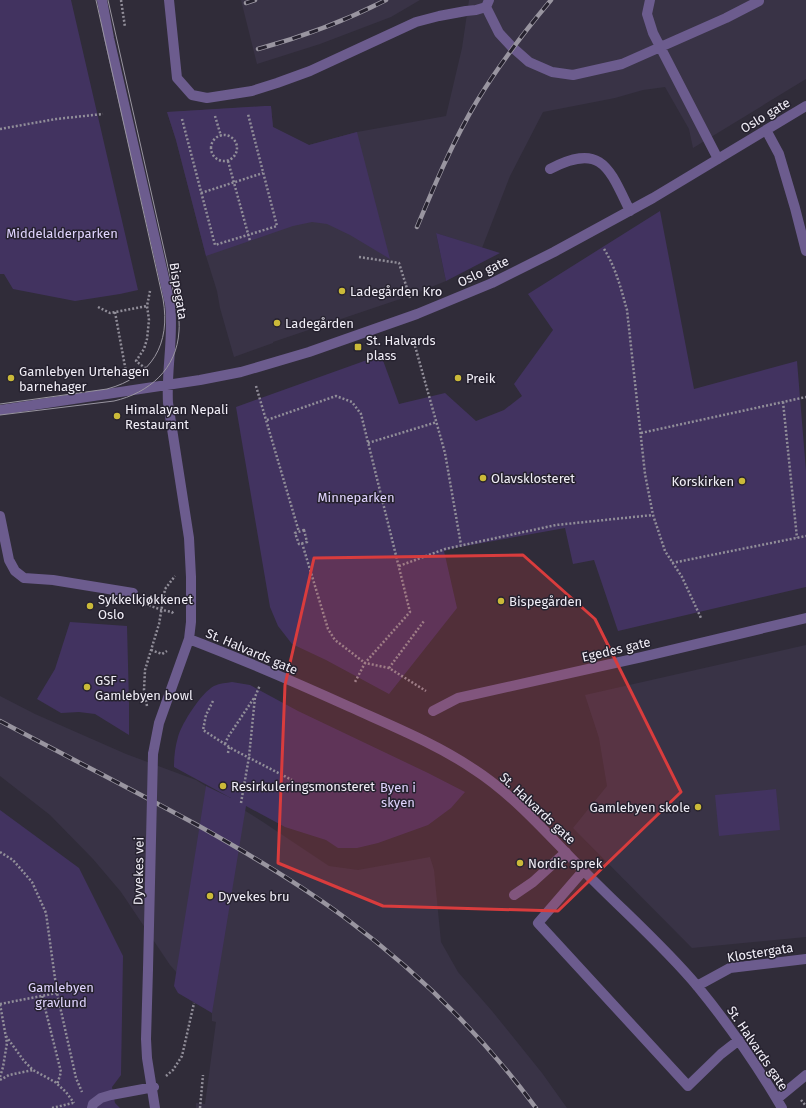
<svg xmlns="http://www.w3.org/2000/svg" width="806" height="1108" viewBox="0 0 806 1108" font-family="'Fira Sans',sans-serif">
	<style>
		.built { fill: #393346 }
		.green { fill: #423360 }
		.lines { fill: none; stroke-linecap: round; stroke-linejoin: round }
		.path { stroke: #918e99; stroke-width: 2.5; stroke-dasharray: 2 2; stroke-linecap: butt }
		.minor { stroke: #6c5c8e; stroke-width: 10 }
		.tram { stroke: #9995a0; stroke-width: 1 }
		.rail-casing { stroke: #9995a0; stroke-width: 4.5 }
		.rail { stroke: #26222f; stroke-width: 3; stroke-dasharray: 9; stroke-linecap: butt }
		.minor-bridge { stroke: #6c5c8e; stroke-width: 10 }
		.marked { fill: #d93c3d; fill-opacity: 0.2; stroke: #d93c3d; stroke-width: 3; stroke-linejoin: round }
		.poi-dot { fill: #cbba39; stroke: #26222f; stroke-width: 1.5 }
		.labels { text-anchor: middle; stroke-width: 3; stroke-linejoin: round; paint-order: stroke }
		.street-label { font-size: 13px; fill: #f1eef7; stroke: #26222f }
		.park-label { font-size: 13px; fill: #e0d4fe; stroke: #26222f }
		.poi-label { font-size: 13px; fill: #f1eef7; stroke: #26222f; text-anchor: start }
	</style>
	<rect width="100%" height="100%" fill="#302c39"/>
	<path class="built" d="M241,0H420L391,17L320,44L257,64Z
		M469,0H806V79L693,148L689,129L665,87L643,90L615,98L543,112L510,176L482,248L436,233L446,281L409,296L273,342V343L234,357L220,308L217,291L206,256L176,140L167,112L271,106L273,127L309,145L357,132L446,116L462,48Z
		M806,645V937L692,948L573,828L607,786L599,738L585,695Z
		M0,696L35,714L126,754L196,780L263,822L329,866L358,870L430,857L434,870L441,942L458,972L492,1011L542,1073L567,1108H196V1103L205,1104L216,1022L212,1021V1013L170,965L121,892L93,859L50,815L0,776Z"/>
	<path class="green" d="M0,0H71L138,290L120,294L75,301L13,289L4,274H0Z
		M265,106H271L273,127L309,145L357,132L390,259L350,235L327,224L312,222L293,226L206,256L176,140L167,112Z
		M660,211L694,389L797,361L806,471V587L618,631L594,560L573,564L565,528L454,548L444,551L457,608L389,694L326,660L292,644L278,626L270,607L236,407L381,355L399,404L445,393L476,421L504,410L522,396L514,384L553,330L528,294Z
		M436,233L500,253L446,281Z
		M70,622L127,626L129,703V735L95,714L79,712L61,713L37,699L55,669Z
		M232,682L250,685L298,711L428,773L465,792L451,808L428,825L378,843L357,848H338L326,840L285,827L246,806L212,1013L178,993L174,986L206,786L231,798L174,767C174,757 175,747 178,737C182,723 201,693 214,686C220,683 226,683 232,682Z
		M776,789L780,830L719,836L715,795Z
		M0,810L79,868L123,956L121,1075L112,1087L115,1103L120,1108H0Z"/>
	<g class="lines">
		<path class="path" d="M121,0L125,27
			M215,116L221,136
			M182,119L215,245L277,226L248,114
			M0,129L56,119L103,114
			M211 148a13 13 0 1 1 26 0a13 13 0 1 1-26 0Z
			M228,161L250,241
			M201,193L263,173
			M604,249C616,268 621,289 627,310L645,474L653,515L665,551L682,577L701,618
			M359,257L399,263L410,298
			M98,307L110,313L147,306
			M115,312L126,372
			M415,346L445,453L461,545
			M149,371L136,361L144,349L147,339L149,320L147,306L150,291
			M256,386L299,532
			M783,402L797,538
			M267,420L336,396L352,402L361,414L410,612L365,663L389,668L426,691
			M641,433L806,397
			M368,443L437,422
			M304,530L307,542L299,544L295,533Z
			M302,543L328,629L335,640L365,663L355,682
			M672,563L806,536
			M399,566L445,549L556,525L653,515
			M145,604L162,610L172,612L174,615
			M151,650L162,654L167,651
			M389,668L424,621
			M213,701L206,715L203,730L234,750L292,780
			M147,706L144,690L145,670L159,624L165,589L175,576
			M225,744L228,737L254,698
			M228,753L229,747
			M241,803L249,757L255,697L260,685
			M0,852L13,860L32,882L46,913L57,993L76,1078L82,1092
			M42,996L61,1072L57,1085
			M0,1004L57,993
			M6,1036L24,1061L33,1070L55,1082L66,1092L74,1103
			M166,1076L173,1070L182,1056L194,1003
			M0,1077L3,1067L7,1043L0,1004
			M0,1080L9,1075L33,1070
			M801,1100L806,1106
			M52,1108L73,1103
			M200,1108L203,1075"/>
		<path class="minor" d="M102,0L109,38L170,304C174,337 166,370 168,403L189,538L191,577V622L189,639L159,723L153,754
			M169,0L177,78L192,95L207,98L252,91L277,83L310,71L416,22L439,16L466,11L476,10L486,7L489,0
			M650,0L647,14L653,33L718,159
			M486,7L499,33L512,47L529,62L552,72L573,75L622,64L726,18L759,1
			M766,130L779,154L795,208L806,251
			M550,169C602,142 609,168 630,211
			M0,410L200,380L241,372L309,352L417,314L492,283L554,252L653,198L806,106
			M0,516L9,560L15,571L24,578L53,580L133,593
			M189,639C244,660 297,683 350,707C392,726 437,744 475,770C515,796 550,837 583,870C621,909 663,945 698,987C729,1025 757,1065 782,1108
			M433,711L458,698L642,657L806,618
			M583,871L538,923L688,1086L721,1054L739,1040
			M514,895L533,882L566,852
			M148,969L146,1039L147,1058L155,1108
			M697,986L730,968L806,959
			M777,1099L806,1075
			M92,1108L93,1104L101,1098L111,1095L154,1087"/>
		<path class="tram" d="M0,404L107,389C152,377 171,344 163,299L96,0
			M0,415L114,401C149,393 177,369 179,331C180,319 177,307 174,294L108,0"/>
		<defs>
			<path id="rail" d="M246,3L255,0
				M258,49C302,37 345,21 386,0
				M417,227C435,184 453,141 477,101C499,65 524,32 551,0
				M0,721C66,756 133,790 199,826C249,854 298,883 344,917C417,971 482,1035 536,1108"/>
		</defs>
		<use href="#rail" class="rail-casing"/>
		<use href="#rail" class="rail"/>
		<path class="minor-bridge" d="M148,969L153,754"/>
	</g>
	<path class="marked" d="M523,555L595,619L681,792L558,911L383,906L278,863L285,685L314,558Z"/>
	<g class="poi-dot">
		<circle cx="342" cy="291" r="4"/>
		<circle cx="277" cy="323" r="4"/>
		<rect x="354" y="343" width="8" height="8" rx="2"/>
		<circle cx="11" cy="378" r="4"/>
		<circle cx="458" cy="378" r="4"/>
		<circle cx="117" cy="416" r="4"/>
		<circle cx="483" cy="478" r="4"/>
		<circle cx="742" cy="481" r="4"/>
		<circle cx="501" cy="601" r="4"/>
		<circle cx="90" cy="606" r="4"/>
		<circle cx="87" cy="687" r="4"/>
		<circle cx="223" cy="786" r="4"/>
		<circle cx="698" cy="807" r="4"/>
		<circle cx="520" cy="863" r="4"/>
		<circle cx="210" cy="896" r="4"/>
	</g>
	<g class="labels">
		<g class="street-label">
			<text transform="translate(765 115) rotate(-31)" y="5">Oslo gate</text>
			<text transform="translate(483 271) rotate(-25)" y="5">Oslo gate</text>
			<text transform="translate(179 291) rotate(81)" y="5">Bispegata</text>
			<text transform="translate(616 649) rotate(-13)" y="5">Egedes gate</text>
			<text transform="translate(252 651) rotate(23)" y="5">St. Halvards gate</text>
			<text transform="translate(538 808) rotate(43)" y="5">St. Halvards gate</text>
			<text transform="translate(138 871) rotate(-89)" y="5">Dyvekes vei</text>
			<text transform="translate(760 952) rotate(-9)" y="5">Klostergata</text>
			<text transform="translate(758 1048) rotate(56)" y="5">St. Halvards gate</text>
		</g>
		<g class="park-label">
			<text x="62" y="238">Middelalderparken</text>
			<text x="356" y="502">Minneparken</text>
			<text x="398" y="792">Byen i<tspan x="398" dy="15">skyen</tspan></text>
			<text x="61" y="992">Gamlebyen<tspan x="61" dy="15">gravlund</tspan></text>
		</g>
		<g class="poi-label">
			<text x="350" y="296">Ladegården Kro</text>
			<text x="285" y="328">Ladegården</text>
			<text x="366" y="345">St. Halvards<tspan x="366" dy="15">plass</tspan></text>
			<text x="19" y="376">Gamlebyen Urtehagen<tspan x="19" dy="15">barnehager</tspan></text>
			<text x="466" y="383">Preik</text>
			<text x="125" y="414">Himalayan Nepali<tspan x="125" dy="15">Restaurant</tspan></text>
			<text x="491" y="483">Olavsklosteret</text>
			<text x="734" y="486" text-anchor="end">Korskirken</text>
			<text x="98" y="604">Sykkelkjøkkenet<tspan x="98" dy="15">Oslo</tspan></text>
			<text x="509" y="606">Bispegården</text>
			<text x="95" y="685">GSF -<tspan x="95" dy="15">Gamlebyen bowl</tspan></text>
			<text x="231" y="791">Resirkuleringsmonsteret</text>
			<text x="690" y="812" text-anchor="end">Gamlebyen skole</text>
			<text x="528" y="868">Nordic sprek</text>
			<text x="218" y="901">Dyvekes bru</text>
		</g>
	</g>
</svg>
